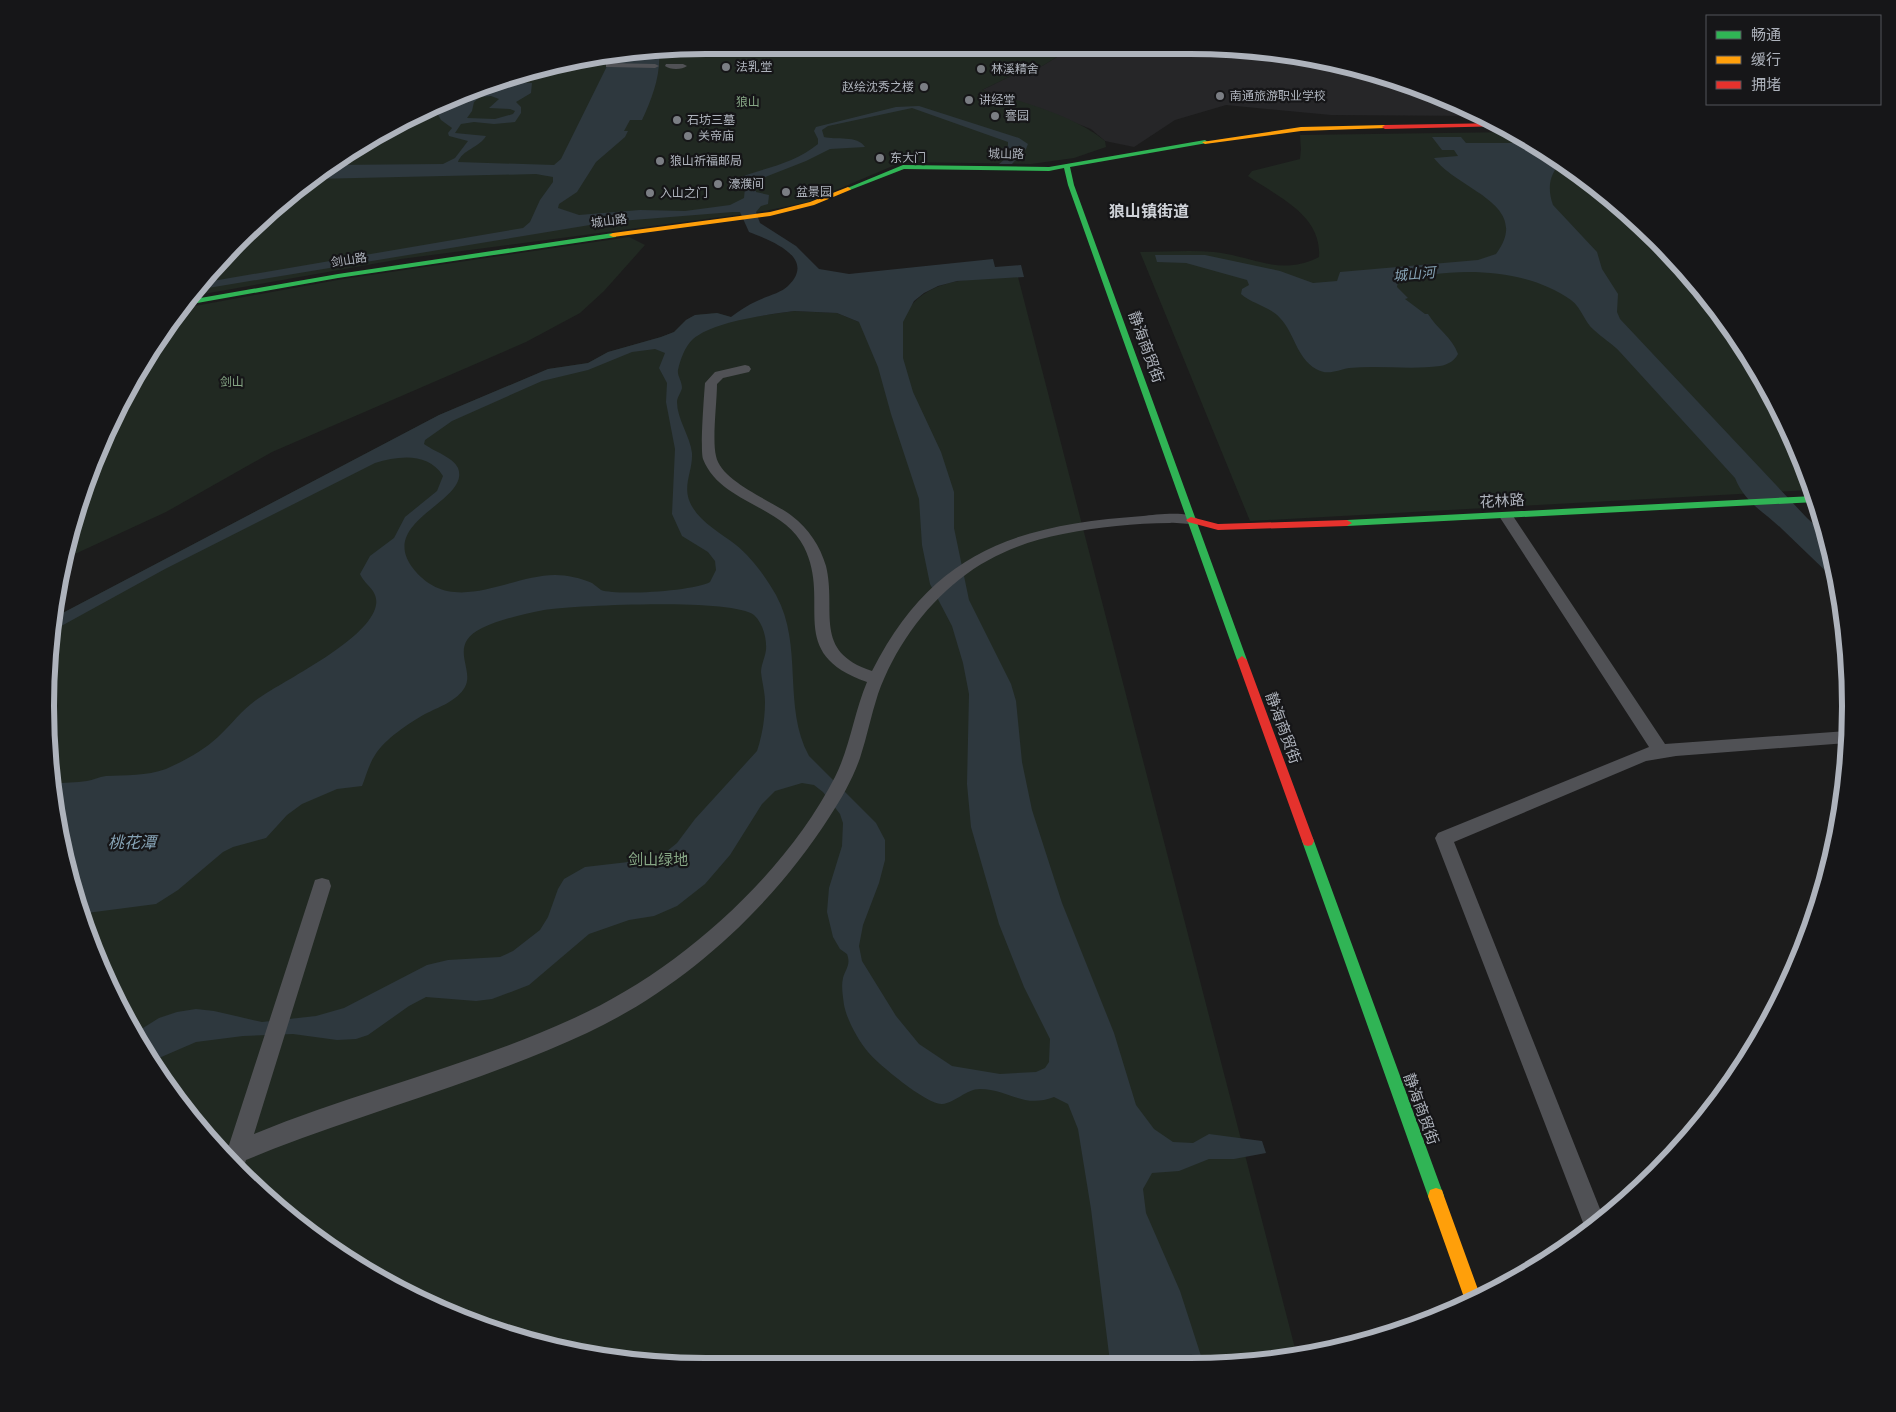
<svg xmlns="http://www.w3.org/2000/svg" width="1896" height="1412" viewBox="0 0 1896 1412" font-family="Barlow,'Noto Sans SC',sans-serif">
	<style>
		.built { fill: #262628 }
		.green { fill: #212922 }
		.water { fill: #2e383e; fill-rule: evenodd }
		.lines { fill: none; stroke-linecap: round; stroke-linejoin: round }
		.street { fill: #505155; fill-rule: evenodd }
		.fast { fill: #30b455; fill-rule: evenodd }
		.slow { fill: #ff9f0a; fill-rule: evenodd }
		.jam { fill: #e5322d; fill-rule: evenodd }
		.poi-dot { fill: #7b7e84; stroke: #161618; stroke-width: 2 }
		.labels { text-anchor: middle; stroke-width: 4.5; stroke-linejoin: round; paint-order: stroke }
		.far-poi-label { font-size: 12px; fill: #aeb3bc; stroke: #161618; text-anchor: start }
		.far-park-label { font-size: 12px; fill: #86a685; stroke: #161618 }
		.far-street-label { font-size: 12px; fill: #aeb3bc; stroke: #161618 }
		.far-water-label { font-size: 14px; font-style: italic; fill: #86a3b5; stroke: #161618 }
		.street-label { font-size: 15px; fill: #aeb3bc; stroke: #161618 }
		.park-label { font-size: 15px; fill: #86a685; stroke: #161618 }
		.far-district-label { font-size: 16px; font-weight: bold; fill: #cfd2d8; stroke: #161618 }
		.water-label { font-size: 16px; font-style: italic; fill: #86a3b5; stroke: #161618 }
		.rim { fill: none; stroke: #aeb3bc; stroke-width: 6 }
	</style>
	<rect width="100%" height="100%" fill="#1c1c1c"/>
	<path class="built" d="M1075,46H1233L1361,67L1488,116L1331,115L1226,105L1175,120L1134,147L1105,141L1091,129L1023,103L982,90L1025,69L1042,66Z"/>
	<path class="green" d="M706,45L1075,46L1042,66L1025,69L982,90C1022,102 1073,115 1105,141L1106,147L1074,158L1031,164L902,162L808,202L759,212L401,259L192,296L209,270L270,209L375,134L535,68Z
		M1515,132L1557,157L1657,238L1715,304L1783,414L1811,490L1250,521L1140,252C1164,252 1189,250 1214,252C1253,256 1280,277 1319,257C1322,215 1278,197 1248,176L1252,171L1300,159L1301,149L1300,135Z
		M629,237L645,245L604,291L580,313L526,342L272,452L166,512L64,559L113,413L184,308L343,279Z
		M1018,277L1297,1356L1277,1361L662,1366L535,1344L376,1279L270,1203L181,1108L113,999L80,919L46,750L55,617L439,415L548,369L588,363L608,352L661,337L674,332L686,320L695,315L717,313L731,317H751L794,311L837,313L859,322L907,311C931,275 980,279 1018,277Z"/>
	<path class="water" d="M659,51C661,75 652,99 642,120H630L624,131H628L625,137L596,162L577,192L559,204L558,208L579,215L640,210L685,211L730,205L744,198L745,188L735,186V179C764,168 794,164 818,144V139L814,131L816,127L896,107L919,106L1019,138L1028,144L1026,149L1012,164H999L1005,159L994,151L1008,146V142L912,108L828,126L822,130L824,137C835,140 858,135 865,147L830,149L806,161L755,181L756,192L769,195L768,204L761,206L756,212L760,223L796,246L819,269L849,274L993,259L995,267L1021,265L1024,277L957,281L938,286L924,293L914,301L903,322V358L913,392L941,452L954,492V528L969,600L1011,684L1016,701L1022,762L1032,810L1062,903L1114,1033L1136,1105L1154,1129L1173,1142L1193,1143L1209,1134L1262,1141L1266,1153L1234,1159H1209L1179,1171L1152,1173L1143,1189L1146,1213L1180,1291L1203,1362H1110L1091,1209L1078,1129L1068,1104L1054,1097C1023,1109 1009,1089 980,1089C966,1089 955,1103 942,1104C927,1105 878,1064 868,1052C858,1040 847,1020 844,1005C843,996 841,987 843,978C846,968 851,965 847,954L840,949L833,937L827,912L829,888L842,846L843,823L840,814L823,792L814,785L802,783L775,791L762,804L730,855L705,884L677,906L654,916L629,920L589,934L529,985L511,992L492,999L476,1001L426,997L409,1006L368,1035L356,1039L337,1040L293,1034L243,1036L196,1042L152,1061L135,1033L159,1018L177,1012L196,1009L214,1011L262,1022L316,1016L344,1008L427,965L448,960L500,957L513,951L540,930L548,917L558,889L564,879L585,867L637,861L666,852L677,843L695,819L757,751C762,736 765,719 765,702C765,692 762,682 761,672C761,665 765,658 766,650C767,639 763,623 754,615C733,598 576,605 544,610C524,614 501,619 482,628C447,645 475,669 465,687C457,701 439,707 425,714C409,723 385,739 375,755C369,764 366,776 362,786L337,789L302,804L287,815L266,838L233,847L223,852L178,890L156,904L79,914L53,784C65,782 76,783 87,781C93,780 99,777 106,776C126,775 146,776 166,769C184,761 203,751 218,737C233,723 244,707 262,696C291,677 364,641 375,609C381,591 365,586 360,574L370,556L394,538L405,517L437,491L443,476C428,452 399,456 375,463L165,569L54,630L55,617L439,415L548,369L588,363L608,352L661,337L674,332L686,320L695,315L717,313L731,317C739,311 748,305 757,301C767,296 781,293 788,286C818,257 769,240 749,232L740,212H733L608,222L196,290L201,283L523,228L530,222L540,200L553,182V177L536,174L312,179L331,165L443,164L455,158L468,141L449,136L448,133L452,128L441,120L435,109L459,99L482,95L493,87L509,82L532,83L531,93L516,102L521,107V113L515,122L494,124L474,122L461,124L455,133L486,136C480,147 462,150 458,162L554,165L561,159L611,58ZM491,96L499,99L489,108L510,109L515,111L513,114L495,119L467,118L472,111L474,102L480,97ZM794,311L837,313L859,322L878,367L891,414L919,499L922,545L930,584L952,626L963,663L969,694L967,784L971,827L999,924L1024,987L1050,1039L1049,1062L1045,1068L1036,1072L1000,1074L952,1066L919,1044L896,1016L862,961L859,946L863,925L879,883L885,860V840L876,823L809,756C782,706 804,646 776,595C766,577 751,557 736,545C722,534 702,523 693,508C680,488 693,473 692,453C690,436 677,419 677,402C677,397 681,393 682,388C682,381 677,376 678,370C680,360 685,346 693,339C714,321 766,315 794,311ZM655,349L665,353L659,368L667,383L666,402L675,449L672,514L682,536L708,552L715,561L716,570L710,582C695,591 617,596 601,590C598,588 595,585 592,583C581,578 567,575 555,575C508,575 451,619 412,567C378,520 471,501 458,468C453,457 433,451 424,444L425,440L452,421L542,381L588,370L632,352Z
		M1432,137H1461L1466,143H1532L1531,141L1563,161C1549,173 1547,188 1553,205L1597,252L1602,269L1618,294L1617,312L1620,319L1807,518L1829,538L1836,581C1818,564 1800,546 1782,529C1763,511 1745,503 1735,478L1620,352C1612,343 1602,338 1594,330C1584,322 1582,308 1571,300C1525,267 1450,266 1398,282L1397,287L1408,298L1405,299L1425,314H1428C1437,329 1452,337 1458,354C1455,360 1448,365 1440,366C1410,370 1379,365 1349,368C1337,370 1328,376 1316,369C1296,357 1295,334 1280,318C1269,306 1252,304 1241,294L1242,289L1249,285L1247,280L1186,263L1157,262L1155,255H1205L1280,271L1313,283L1337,281L1340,272L1478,260L1496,254C1533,204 1459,191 1434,158L1458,156L1454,150H1442Z"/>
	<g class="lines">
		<path class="street" d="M573,63H577V67L549,66Z
			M606,63L655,64L659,66L655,68L609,67H606Z
			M666,64H683L687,66C682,70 670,70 665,66Z
			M745,365L749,366L751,369L749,372L723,378L717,384C717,402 712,440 716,456C721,482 773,501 792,516C809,529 820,546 826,566C837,612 812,651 872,671C933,551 1016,525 1143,516C1155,515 1191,510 1198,520C1190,527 1180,522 1170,523C1135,523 1098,527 1063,534C1026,541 990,555 960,579C922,609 894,650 878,694C871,715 867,737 860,758C853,778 842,798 830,816C772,907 685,987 587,1033C486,1080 377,1109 273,1149L246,1160L244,1166L238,1168L220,1149L229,1145L315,880L322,878L329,880L331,886L254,1134C358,1091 470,1066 572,1019C676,973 783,878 835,777C850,747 854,713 867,682C784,653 832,603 804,547C783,505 720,503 703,459C700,449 704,397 705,383L715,372Z
			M1506,512L1511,513L1665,744L1847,731V743L1676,756L1646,761L1454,842L1604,1219L1587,1233L1435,838L1438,833L1649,747L1499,516Z"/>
		<path class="fast" d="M1205,140L1208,142L1207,143L1070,167L1074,185L1247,660L1242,664L1237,660L1068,185L1064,168L1049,171L904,169L850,190L845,189L903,165L1049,167Z
			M613,233H616V237L338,278L186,305L189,300L338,274Z
			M1814,496L1816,502L1347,526L1342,523L1347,520Z
			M1308,836L1312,837L1314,841L1444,1196L1442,1202L1436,1204L1430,1202L1428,1196L1302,841L1304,837Z"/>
		<path class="slow" d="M1385,125L1388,127L1387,128L1301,131L1205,144L1202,142L1301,127Z
			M848,187L851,189L850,190L814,205L770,216L613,237L609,235L613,233L770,212L810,202Z
			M1436,1188L1442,1190L1444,1196L1480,1295L1466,1303L1428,1196L1430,1190Z"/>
		<path class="jam" d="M1500,123L1505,126L1385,129L1382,127L1385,125Z
			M1191,517L1218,524L1347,520L1352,523L1347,526L1218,530L1188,522L1186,520Z
			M1242,656L1247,660L1314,841L1312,845L1308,846L1304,845L1302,841L1237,660Z"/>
	</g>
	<g class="poi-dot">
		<circle cx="726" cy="67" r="5"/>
		<circle cx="981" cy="69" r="5"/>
		<circle cx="924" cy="87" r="5"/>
		<circle cx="1220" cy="96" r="5"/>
		<circle cx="969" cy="100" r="5"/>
		<circle cx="995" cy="116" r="5"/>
		<circle cx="677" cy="120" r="5"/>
		<circle cx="688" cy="136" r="5"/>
		<circle cx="880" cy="158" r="5"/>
		<circle cx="660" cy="161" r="5"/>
		<circle cx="718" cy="184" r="5"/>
		<circle cx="786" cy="192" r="5"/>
		<circle cx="650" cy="193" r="5"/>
	</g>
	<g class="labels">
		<g class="far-poi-label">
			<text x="736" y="71">法乳堂</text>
			<text x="991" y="73">林溪精舍</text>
			<text x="914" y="91" text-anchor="end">赵绘沈秀之楼</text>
			<text x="1230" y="100">南通旅游职业学校</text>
			<text x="979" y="104">讲经堂</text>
			<text x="1005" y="120">謇园</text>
			<text x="687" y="124">石坊三墓</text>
			<text x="698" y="140">关帝庙</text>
			<text x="890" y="162">东大门</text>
			<text x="670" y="165">狼山祈福邮局</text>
			<text x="728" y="188">濠濮间</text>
			<text x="796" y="196">盆景园</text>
			<text x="660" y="197">入山之门</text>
		</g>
		<g class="far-park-label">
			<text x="748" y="106">狼山</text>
			<text x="232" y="386">剑山</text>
		</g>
		<g class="far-street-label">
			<text transform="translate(1006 154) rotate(1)" y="4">城山路</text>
			<text transform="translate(609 221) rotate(-7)" y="4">城山路</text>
			<text transform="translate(349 260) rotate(-9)" y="4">剑山路</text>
		</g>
		<g class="far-water-label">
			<text transform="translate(1414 274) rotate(-5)" y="5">城山河</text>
		</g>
		<g class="street-label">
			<text transform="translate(1146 347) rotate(70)" y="5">静海商贸街</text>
			<text transform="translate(1502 501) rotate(-3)" y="5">花林路</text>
			<text transform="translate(1283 728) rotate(70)" y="5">静海商贸街</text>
			<text transform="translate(1421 1109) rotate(70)" y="5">静海商贸街</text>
		</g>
		<g class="park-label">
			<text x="658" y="865">剑山绿地</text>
		</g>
		<g class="far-district-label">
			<text x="1149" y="217">狼山镇街道</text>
		</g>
		<g class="water-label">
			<text x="132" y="848">桃花潭</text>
		</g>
	</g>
	<path d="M0 0H1896V1412H0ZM706 54H1190A652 652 0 0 1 1842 706V706A652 652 0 0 1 1190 1358H706A652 652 0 0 1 54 706V706A652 652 0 0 1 706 54Z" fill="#161618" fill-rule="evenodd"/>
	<path class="rim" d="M706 54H1190A652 652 0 0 1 1842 706V706A652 652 0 0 1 1190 1358H706A652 652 0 0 1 54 706V706A652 652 0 0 1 706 54Z"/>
	<rect x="1706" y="15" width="175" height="90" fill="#161618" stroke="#53555a"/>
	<rect x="1716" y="31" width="25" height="8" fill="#30b455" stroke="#53555a"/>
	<text x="1751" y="40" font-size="15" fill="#aeb3bc">畅通</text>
	<rect x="1716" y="56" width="25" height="8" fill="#ff9f0a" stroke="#53555a"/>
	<text x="1751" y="65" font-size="15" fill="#aeb3bc">缓行</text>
	<rect x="1716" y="81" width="25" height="8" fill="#e5322d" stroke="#53555a"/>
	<text x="1751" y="90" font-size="15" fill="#aeb3bc">拥堵</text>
</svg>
